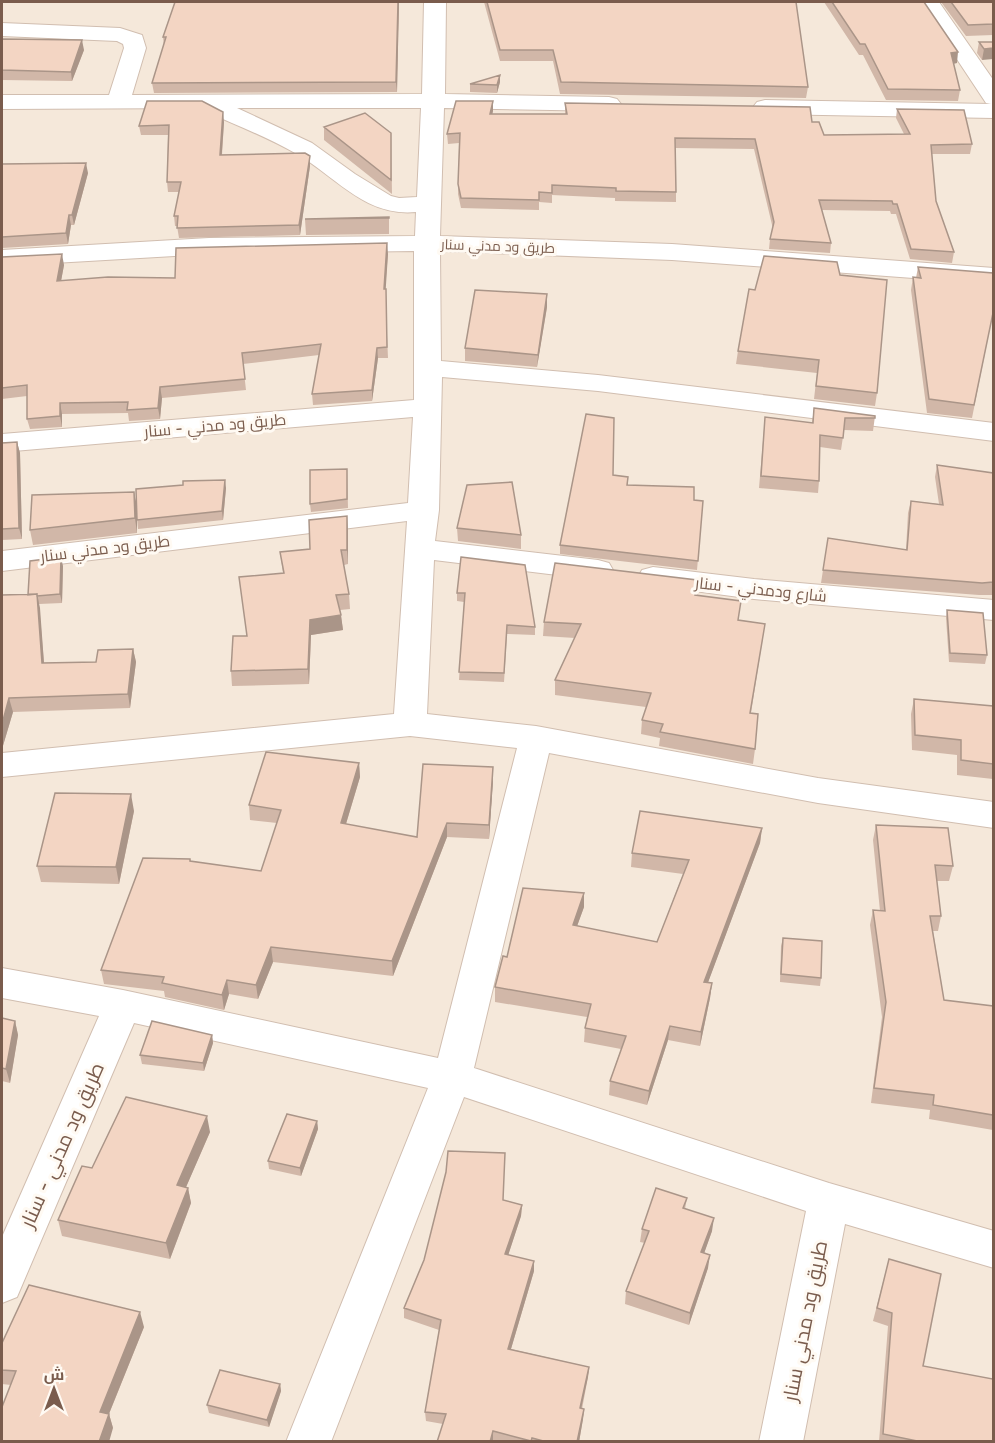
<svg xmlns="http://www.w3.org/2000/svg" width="995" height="1443" viewBox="0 0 995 1443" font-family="Inter,Cairo,sans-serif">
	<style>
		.residential { fill: #f5e8da }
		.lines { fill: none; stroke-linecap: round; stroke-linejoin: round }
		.minor-casing { stroke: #d1beb0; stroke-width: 2 }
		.minor { fill: #fff; fill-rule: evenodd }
		.wall { fill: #d1b7a8 }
		.shaded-wall { fill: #aa9588 }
		.building { fill: #f3d5c3; stroke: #aa9588; stroke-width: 1.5 }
		.labels { text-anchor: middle; stroke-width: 6; stroke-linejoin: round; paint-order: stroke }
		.far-street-label { font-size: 14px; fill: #7a5c4d; stroke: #fffaf3 }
		.street-label { font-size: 16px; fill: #7a5c4d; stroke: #fffaf3 }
		.near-street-label { font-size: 20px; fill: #7a5c4d; stroke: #fffaf3 }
	</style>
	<rect width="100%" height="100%" fill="#fdf6ec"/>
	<path class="residential" d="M2,2H993V1441H2Z"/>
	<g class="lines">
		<defs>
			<path id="minor" d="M424,2H446L445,94L609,97L617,99L621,104L617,109L609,111L444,108L440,236L672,244L994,268V284L672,260L440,251L441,361L598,375L994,423V441L598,391L442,377L439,510L435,541L598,560L609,563L613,570L609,577L598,580L434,560L427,714L536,726L818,778L994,802V828L818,803L549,753L474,1068L829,1183L994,1231V1268L845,1224L803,1442H759L806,1211L464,1097L331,1442H286L428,1088L134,1023L17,1297L2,1303V1237L99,1016L2,998V968L123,990L438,1058L517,748L410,736L2,777V753L394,714L407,521L2,571V551L408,503L413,417L2,452V434L414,400V251L209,254L2,266V250L209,238L415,236L416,212C364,217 336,176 295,153C267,137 236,125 207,112L204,108L2,109V95H109L124,48L123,44L117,41L2,36V23L120,28L142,35L146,48L132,95L422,94ZM237,108H421L417,197L399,198L391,196L355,174L312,143Z
				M919,2H939L994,81V118L765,114L757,112L753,107L757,102L765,100L991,104L986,103Z
				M653,567L754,579L994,600V620L754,599L642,584L638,577L642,570Z"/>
		</defs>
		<use href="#minor" class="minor-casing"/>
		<use href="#minor" class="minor"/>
	</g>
	<path class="wall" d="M175,2H399L397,92L154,93L152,83L164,46L163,37Z
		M484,2H796L808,87L806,98L560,94L553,61H500Z
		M824,2H924L957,63L954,64L960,90L958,101L886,100L863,55H859Z
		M941,2H993V35L966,36Z
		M2,39L84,50L72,81L2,80Z
		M979,42H993L982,60L977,53Z
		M500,82L497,93L470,92V84Z
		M565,103L812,122L824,135L904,134L896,118L897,109L972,144L970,154H932L936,201L954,252L952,263L910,259L896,214H891L890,211L822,210L831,243L830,253L769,249L770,239L773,229L754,149L675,148L676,192V202L615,201V198L552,195V203L539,202V210L461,208L458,194L459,143L448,144L447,134L493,111L492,114H565Z
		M224,122L222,155L310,166L300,235L179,238L177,226H175L174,216L179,192H168L167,182L168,135H141L139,126Z
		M324,127L391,133L392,194L324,140Z
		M2,164L88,173L74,225H71L68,244L2,248Z
		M389,217V234L306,235L305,219Z
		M388,254L385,289L388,358H378L372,401L313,405L312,394L319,355L243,364L246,390L162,398L160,419L129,421L128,413L62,414V427L30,429L27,419V396L2,399V257L64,265L61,281L175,278Z
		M918,267L993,313L972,418L927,413L911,290L913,277L916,278Z
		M840,275L877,393L875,406L814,399L817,373L736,364L738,351L755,290Z
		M547,307L537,367L465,361V348Z
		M814,408L875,416L873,431L844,430L841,450L820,447L819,481L818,493L759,488L765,417L812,423Z
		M17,442L20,453L22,539L2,540V443Z
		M937,465L993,473V595H979L821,583L828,538L906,550L908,513L911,501L939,504L935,477Z
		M347,469L348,508L311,512L310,504Z
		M613,475L628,477V485L694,500L703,501L697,570L560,554V545Z
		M226,488L223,520L138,529L137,518V533L33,545L30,530L134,492L136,505Z
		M347,516L348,564L344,565L349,594L350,609L340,610L343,630L311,635L309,684L232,686L231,671L247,636L283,573L280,552L310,549Z
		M457,528L521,535V549L458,541Z
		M461,557L535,627V635L507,634L504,682L459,680L464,602L457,601V593Z
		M63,566L62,603L39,604L44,663L96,662L133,649L136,662L130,708L13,712L2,749V595H28Z
		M695,595L739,620L765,624L751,713L755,749L753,764L659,746L660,738L641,734L642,720L646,707L555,695V680L575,638L543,636L544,622Z
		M947,610L987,655L985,664L949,662L946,618Z
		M914,699L993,706V779L957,775V755L912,750L911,714Z
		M359,763L360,777L346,824L417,837L493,781L489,839L447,837L393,976L273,962L258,999L229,994L224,1010L165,997L164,991L104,984L101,970L190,859L191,861L261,871L277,823L250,820L249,805Z
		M134,811L119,884L41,882L37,866Z
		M876,825L953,866L949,881H937L941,916L938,931H933L944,1000L993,1006V1130L929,1119L930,1110L871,1103L882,1017L870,925L873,910L880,911L873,840Z
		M762,828L760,843L708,982L712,983L710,998L700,1046L668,1040L647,1105L609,1095L610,1081L621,1049L584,1042L585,1028L587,1017L495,1002V987L584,893V907L577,926L657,942L683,874L631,867L632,853Z
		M783,938L821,978L820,986L780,982L781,946Z
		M2,1018L15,1021L18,1035L10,1083L2,1081Z
		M212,1035L213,1043L204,1071L142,1064L140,1055Z
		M317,1121L318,1129L301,1176L269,1169L268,1161Z
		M210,1132L186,1187L188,1188L191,1203L170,1259L62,1236L58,1220L92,1168Z
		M687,1198L685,1209L712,1231L704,1253L708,1268L689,1325L625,1304L626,1291L645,1243L640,1242L642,1229Z
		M504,1200L522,1205L521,1216L508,1255L534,1271L511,1349L589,1367L588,1377L582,1409H584L583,1419L579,1442H497L493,1440V1442H437L443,1424L426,1421L425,1412L439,1330L404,1318V1308Z
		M889,1259L923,1366L993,1442H879L888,1326L873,1321Z
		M144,1327L109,1414L113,1428L11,1385L2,1384V1343Z
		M280,1384L281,1391L269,1427L209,1413L207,1405Z"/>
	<path class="shaded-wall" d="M398,2H399L397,92L396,82Z
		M82,40L84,50L72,81L71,72Z
		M993,48V59L982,60L984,49Z
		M958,52L957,63L949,64L951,53Z
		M500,75V82L497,93V85Z
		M493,101V111L490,124V114Z
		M223,112L224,122L221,165L220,155Z
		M310,156V166L300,235L299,225Z
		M86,163L88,173L74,225L72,215Z
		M69,215L71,225L68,244L66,233Z
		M387,243L388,254L385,300L384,289Z
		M62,254L64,265L59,292L57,281Z
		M547,294V307L537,367L538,355Z
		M377,348L378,358L372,401V390Z
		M160,387L162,398L160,419L158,408Z
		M60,403L62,414V427L60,416Z
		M17,442L20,453L22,539L19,528Z
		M225,480L226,488L223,520L222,511Z
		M134,492L137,506V533L135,518Z
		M347,516L348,531V564L347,550Z
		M61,557L63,566L62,603L60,594Z
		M37,594L40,608L45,677L42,663Z
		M341,615L343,630L311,635L309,684L308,669L310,620Z
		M133,649L136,662L130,708L128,694Z
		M9,698L13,712L2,749V724Z
		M359,763L360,777L342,837L341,823Z
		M493,767V781L489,839V825Z
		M131,794L134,811L119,884L116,867Z
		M447,823V837L393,976L392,961Z
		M762,828L760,843L703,996L704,982Z
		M584,893V907L572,940L573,925Z
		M271,947L273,962L258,999L256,985Z
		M227,980L229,994L224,1010L222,995Z
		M712,983L710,998L700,1046L701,1032Z
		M15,1021L18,1035L10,1083L6,1069Z
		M670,1026L668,1040L647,1105L649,1091Z
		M212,1035L213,1043L204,1071L203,1063Z
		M207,1116L210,1132L180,1201L177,1185Z
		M317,1121L318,1129L301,1176L300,1168Z
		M188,1188L191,1203L170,1259L166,1243Z
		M522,1205L521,1216L505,1265V1254Z
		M714,1218L712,1231L700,1265L701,1252Z
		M710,1255L708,1268L689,1325L690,1313Z
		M534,1261V1271L508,1359V1349Z
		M140,1312L144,1327L104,1426L100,1412Z
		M589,1367L588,1377L579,1418L580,1408Z
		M280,1384L281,1391L269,1427L267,1420Z
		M584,1409L583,1419L579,1442H577Z
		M109,1414L113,1428L109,1442H99Z
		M493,1431V1442H490Z"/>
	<path class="building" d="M175,2H398L396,82L152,83L166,37H163Z
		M487,2H796L808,87L561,82L553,50H500Z
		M832,2H924L958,52L951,53L960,90L888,89L865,44H860Z
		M951,2H993V24L968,25Z
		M2,39L82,40L71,72L2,70Z
		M979,42H993V48L984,49Z
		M500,75L497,85L470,84Z
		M147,101H202L223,112L220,155L305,153L310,156L299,225L177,228L178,216H174L181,182H167L169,125L139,126Z
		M456,101H493L490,114H567L565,103L810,107L812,122H819L824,135L910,134L897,109L964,110L972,144L931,145L936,201L954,252L911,249L897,204H893L892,201L819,200L831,243L770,239L774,222L755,139L675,138L676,192L616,191V188L552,185V193L539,192V200L461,198L458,184L460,133L447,134Z
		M365,113L391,133V180L324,127Z
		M86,163L72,215H69L66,233L2,237V164Z
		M389,217V218L305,219Z
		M387,243L384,289H386L387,347L377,348L372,390L312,394L321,344L242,353L245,379L160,387L158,408L127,410L128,402L60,403V416L27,419V385L2,388V257L62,254L57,281L108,277L175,278L176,248Z
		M764,256L837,262L840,275L887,280L877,393L816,386L819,360L738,351L749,289L755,290Z
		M918,267L993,273V313L974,405L929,399L913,277L921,278Z
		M475,290L547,294L538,355L465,348Z
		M814,408L875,416V418H845L843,438L820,435L819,481L761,476L765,417L813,423Z
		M586,414L614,418L613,475L628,477L627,485L694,487V500L703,501L698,561L560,545Z
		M17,442L19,528L2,529V443Z
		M937,465L993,473V582L982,583L823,570L828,538L907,550L911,501L943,505Z
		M347,469V499L310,504V470Z
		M225,480L222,511L137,520L136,489L183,485V481Z
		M512,482L521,535L457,528L467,485Z
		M134,492L135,518L30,530L32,495Z
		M347,516V550H341L349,594L336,595L341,615L310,620L308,669L231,671L233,636H247L239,577L284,573L280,552L310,549L309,520Z
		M61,557L60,594L37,596V594L28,595L30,561Z
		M461,557L525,565L535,627L507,625L504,673L459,672L465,593H457Z
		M555,563L697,580L695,595L741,601L738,620L765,624L750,713L758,714L755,749L660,732L663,724L642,720L651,693L555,680L581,624L544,622Z
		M37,594L42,663L96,662L98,650L133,649L128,694L9,698L2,724V595Z
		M947,610L983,613L987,655L950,653Z
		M914,699L993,706V764L961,760V740L915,735Z
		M266,752L359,763L341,823L417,837L423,764L493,767L489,825L447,823L392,961L271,947L256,985L227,980L222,995L162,983L164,977L101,970L143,858L190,859V861L261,871L281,810L249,805Z
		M55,793L131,794L116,867L37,866Z
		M640,811L762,828L704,982L712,983L701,1032L670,1026L649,1091L610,1081L626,1036L585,1028L591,1004L495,987L503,956L507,957L523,888L584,893L573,925L657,942L689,860L632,853Z
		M876,825L948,828L953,866L935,865L941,916H930L944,1000L993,1006V1115L933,1105L934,1095L874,1088L886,1002L873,910L885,911Z
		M783,938L822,941L821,978L781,974Z
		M2,1018L15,1021L6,1069L2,1068Z
		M152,1021L212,1035L203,1063L140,1055Z
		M126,1097L207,1116L177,1185L188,1188L166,1243L58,1220L82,1166L92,1168Z
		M287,1114L317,1121L300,1168L268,1161Z
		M448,1151L505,1153L503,1200L522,1205L505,1254L534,1261L508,1349L589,1367L580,1408L584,1409L577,1442H547L532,1438L531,1441L493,1431L490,1442H437L446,1414L425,1412L441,1320L404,1308L424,1260L446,1172Z
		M656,1188L687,1198L683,1208L714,1218L701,1252L710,1255L690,1313L626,1291L649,1231L642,1229Z
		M889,1259L941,1274L923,1366L993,1379V1442H922L883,1434L892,1313L877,1308Z
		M29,1285L140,1312L100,1412L109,1414L99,1442H2V1407L16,1371L2,1370V1343Z
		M220,1370L280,1384L267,1420L207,1405Z"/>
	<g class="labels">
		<g class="far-street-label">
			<text transform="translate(498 246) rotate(2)" y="5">طريق ود مدني سنار</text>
		</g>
		<g class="street-label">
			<text transform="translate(215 425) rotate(-5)" y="6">طريق ود مدني - سنار</text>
			<text transform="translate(105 548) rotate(-7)" y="6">طريق ود مدني سنار</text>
			<text transform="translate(761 589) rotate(6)" y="6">شارع ودمدني - سنار</text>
		</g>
		<g class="near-street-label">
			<text transform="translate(62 1145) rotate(-66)" y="7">طريق ود مدني - سنار</text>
			<text transform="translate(805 1321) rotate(-79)" y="7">طريق ود مدني سنار</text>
		</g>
	</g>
	<rect width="995" height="1443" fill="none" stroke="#7a5c4d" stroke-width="6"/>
	<g transform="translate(54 1389)" stroke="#fffaf3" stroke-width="4.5" paint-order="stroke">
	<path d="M0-4.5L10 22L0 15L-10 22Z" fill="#7a5c4d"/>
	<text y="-9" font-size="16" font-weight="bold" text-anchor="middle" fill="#7a5c4d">ش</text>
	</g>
</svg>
